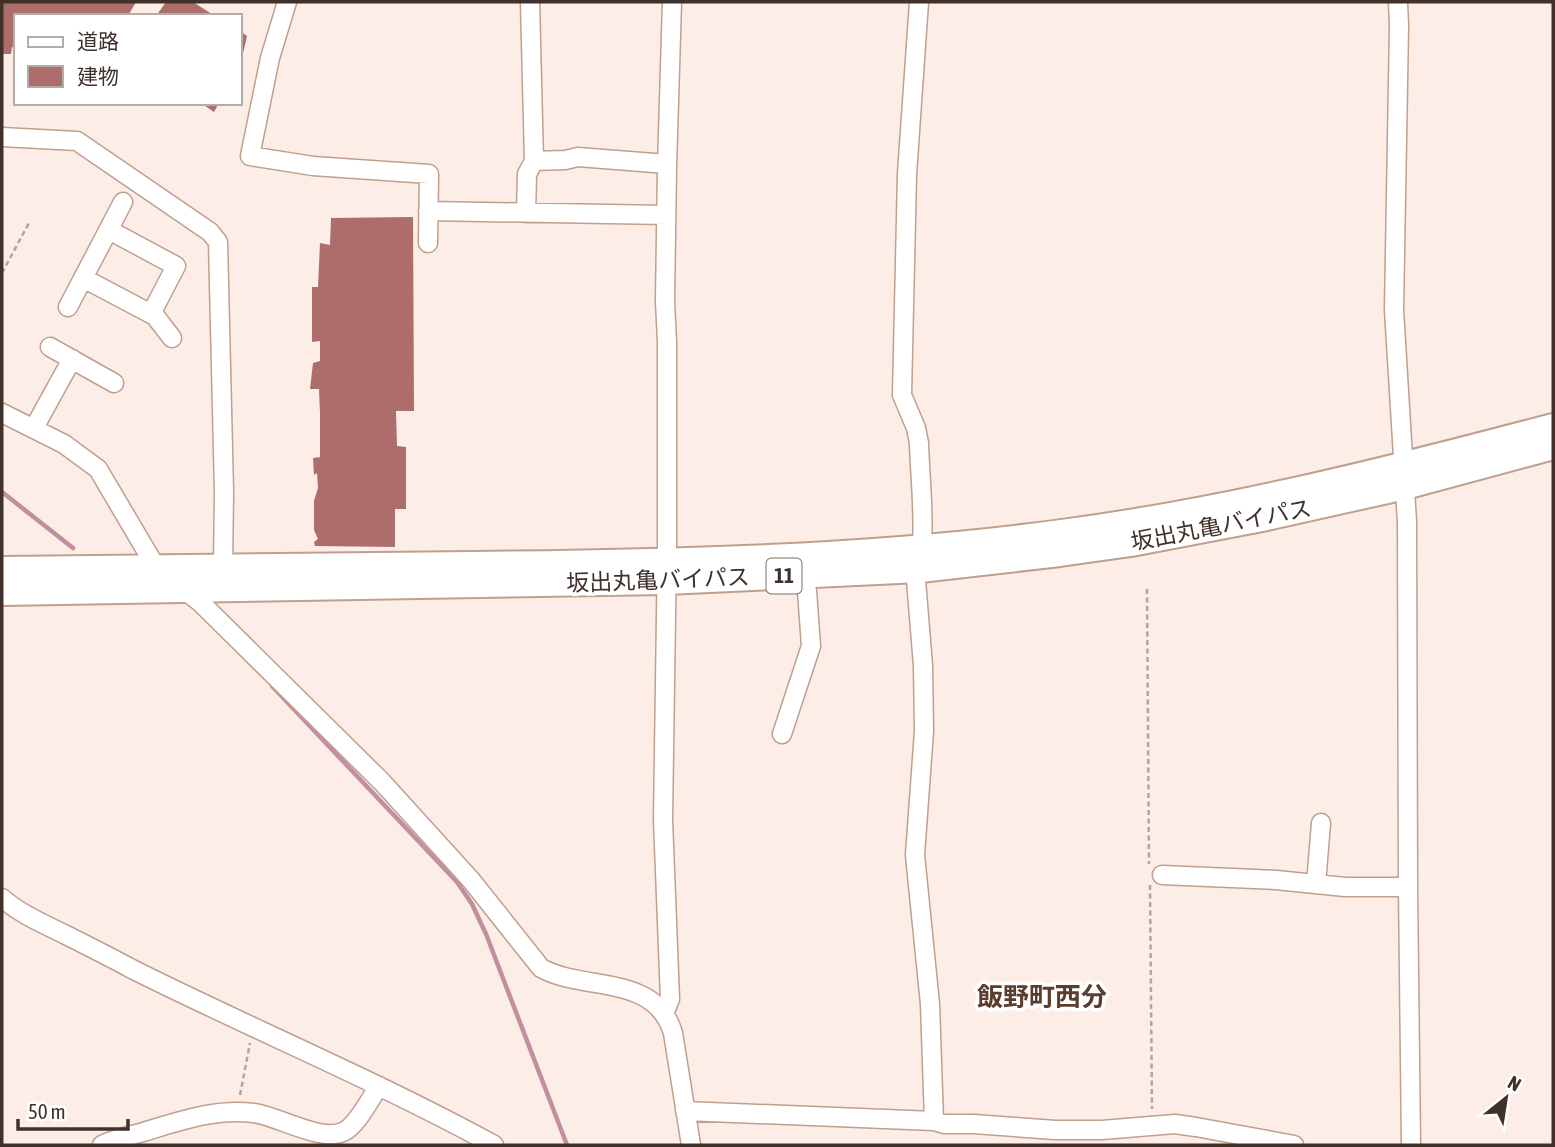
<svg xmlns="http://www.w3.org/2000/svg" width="1555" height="1147" viewBox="0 0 1555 1147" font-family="'Asap Condensed','Noto Sans JP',sans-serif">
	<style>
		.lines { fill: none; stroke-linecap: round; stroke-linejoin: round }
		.stream { stroke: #c18f9f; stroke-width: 4.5 }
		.building { fill: #ac6d6b }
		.minor-casing { stroke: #c09f8d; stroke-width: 21 }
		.highway-casing { stroke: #c09f8d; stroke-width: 30 }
		.path { stroke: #b3a49d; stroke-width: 2.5; stroke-dasharray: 5 3.5; stroke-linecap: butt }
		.minor { stroke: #fff; stroke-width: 18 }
		.highway { stroke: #fff; stroke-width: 26 }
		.labels { text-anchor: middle; stroke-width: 7; stroke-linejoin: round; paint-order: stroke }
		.shield { fill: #fff; stroke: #79706b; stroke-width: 2 }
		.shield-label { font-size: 21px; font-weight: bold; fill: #40322b }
		.street-label { font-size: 23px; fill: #40322b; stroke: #fff }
		.quarter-label { font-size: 26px; font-weight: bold; fill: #5a3d2e; stroke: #fff }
	</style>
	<rect width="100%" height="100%" fill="#fcede6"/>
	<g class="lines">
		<path class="stream" d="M2,492L73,548
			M272,686L457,882L472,904L486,934L567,1145"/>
	</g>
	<path class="building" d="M2,2H136L128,16H16V47H12L11,54H2Z
		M166,2H193L215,16H156Z
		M240,31L247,36L241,62H240Z
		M201,103H219L214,112Z
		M413,217L414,411H396L397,446L406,447V509H395V547L315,546L314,542L318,539L314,530V501L318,488L317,473L314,475L313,458L320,457V413L319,389H310L313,363L320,361V341L312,342V287H318L320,243L330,245L331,218Z"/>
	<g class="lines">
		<defs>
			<path id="minor" d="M287,2L270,58L250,156L313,166L429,174L428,243
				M530,2L534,161L565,160L578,157L667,164
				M919,2L907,174L902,395L916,428L919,443C920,482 928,544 916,580L923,666L924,731L915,855L930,1004L934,1121
				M1398,2L1399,26L1394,310L1407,522L1408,887L1411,1145
				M2,137L77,141L210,232L218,242L224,492L223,568
				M428,211L666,215
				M526,213L527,174L534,161
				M109,230L176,266L151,314
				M83,278L155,316L172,338
				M68,307L123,202
				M50,347L114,383
				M2,413L64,444L98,469L157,569L201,603L382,782L471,880L541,968C584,992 655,973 673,1033L691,1145
				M34,428L72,359
				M782,734L811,646L807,591L803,576
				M1162,875L1276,880L1345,887H1408
				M1316,884L1321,823
				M2,898C20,914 44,924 66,935C88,946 110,957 132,969C252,1029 377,1081 494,1145
				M664,1014L670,999L663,820L667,547V342L665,301L667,167L672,2
				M685,1111L934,1121L944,1124H974L1055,1130H1102L1175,1124L1196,1127L1294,1145
				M102,1145C114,1139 130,1136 143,1132C180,1121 216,1108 254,1113C277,1116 321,1142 343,1132C357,1126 370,1099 379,1086"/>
			<path id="highway" d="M2,570C159,569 316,567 473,565C670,563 867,559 1062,533C1228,511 1391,470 1553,427
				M2,592L666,581L920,569L1060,553L1131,543L1262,518L1405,486L1553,446"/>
		</defs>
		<use href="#minor" class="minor-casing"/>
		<use href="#highway" class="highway-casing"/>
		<path class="path" d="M2,273L30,221
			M1147,589L1149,864
			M1150,885L1152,1109
			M240,1095L250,1043"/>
		<use href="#minor" class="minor"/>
		<use href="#highway" class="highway"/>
	</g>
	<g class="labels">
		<rect class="shield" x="766.5" y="558.5" width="35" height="35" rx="5"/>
		<g class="shield-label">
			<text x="784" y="583">11</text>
		</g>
		<g class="street-label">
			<text transform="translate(1221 525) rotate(-11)" y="8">坂出丸亀バイパス</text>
			<text transform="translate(658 580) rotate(-2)" y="8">坂出丸亀バイパス</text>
		</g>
		<g class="quarter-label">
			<text x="1042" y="1006">飯野町西分</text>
		</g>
	</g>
	<rect width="1555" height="1147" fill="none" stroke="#40322b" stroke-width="7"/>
	<rect x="14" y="14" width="228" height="91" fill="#ffffff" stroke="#b3adaa" stroke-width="2"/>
	<rect x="28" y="37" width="35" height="10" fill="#ffffff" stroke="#b3adaa" stroke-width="2"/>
	<text x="77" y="49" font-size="21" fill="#40322b">道路</text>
	<rect x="28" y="66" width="35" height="21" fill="#ac6d6b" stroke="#b3adaa" stroke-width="2"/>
	<text x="77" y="84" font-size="21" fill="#40322b">建物</text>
	<g transform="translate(1506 1098) rotate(30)" stroke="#ffffff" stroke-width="5" paint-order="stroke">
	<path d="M0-5L12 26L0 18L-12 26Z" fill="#40322b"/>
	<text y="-10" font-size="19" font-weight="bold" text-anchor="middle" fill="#40322b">N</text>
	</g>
	<path d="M18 1119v10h110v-10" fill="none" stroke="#40322b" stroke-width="3.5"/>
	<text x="28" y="1119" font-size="21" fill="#40322b" stroke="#ffffff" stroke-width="5" paint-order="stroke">50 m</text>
</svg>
